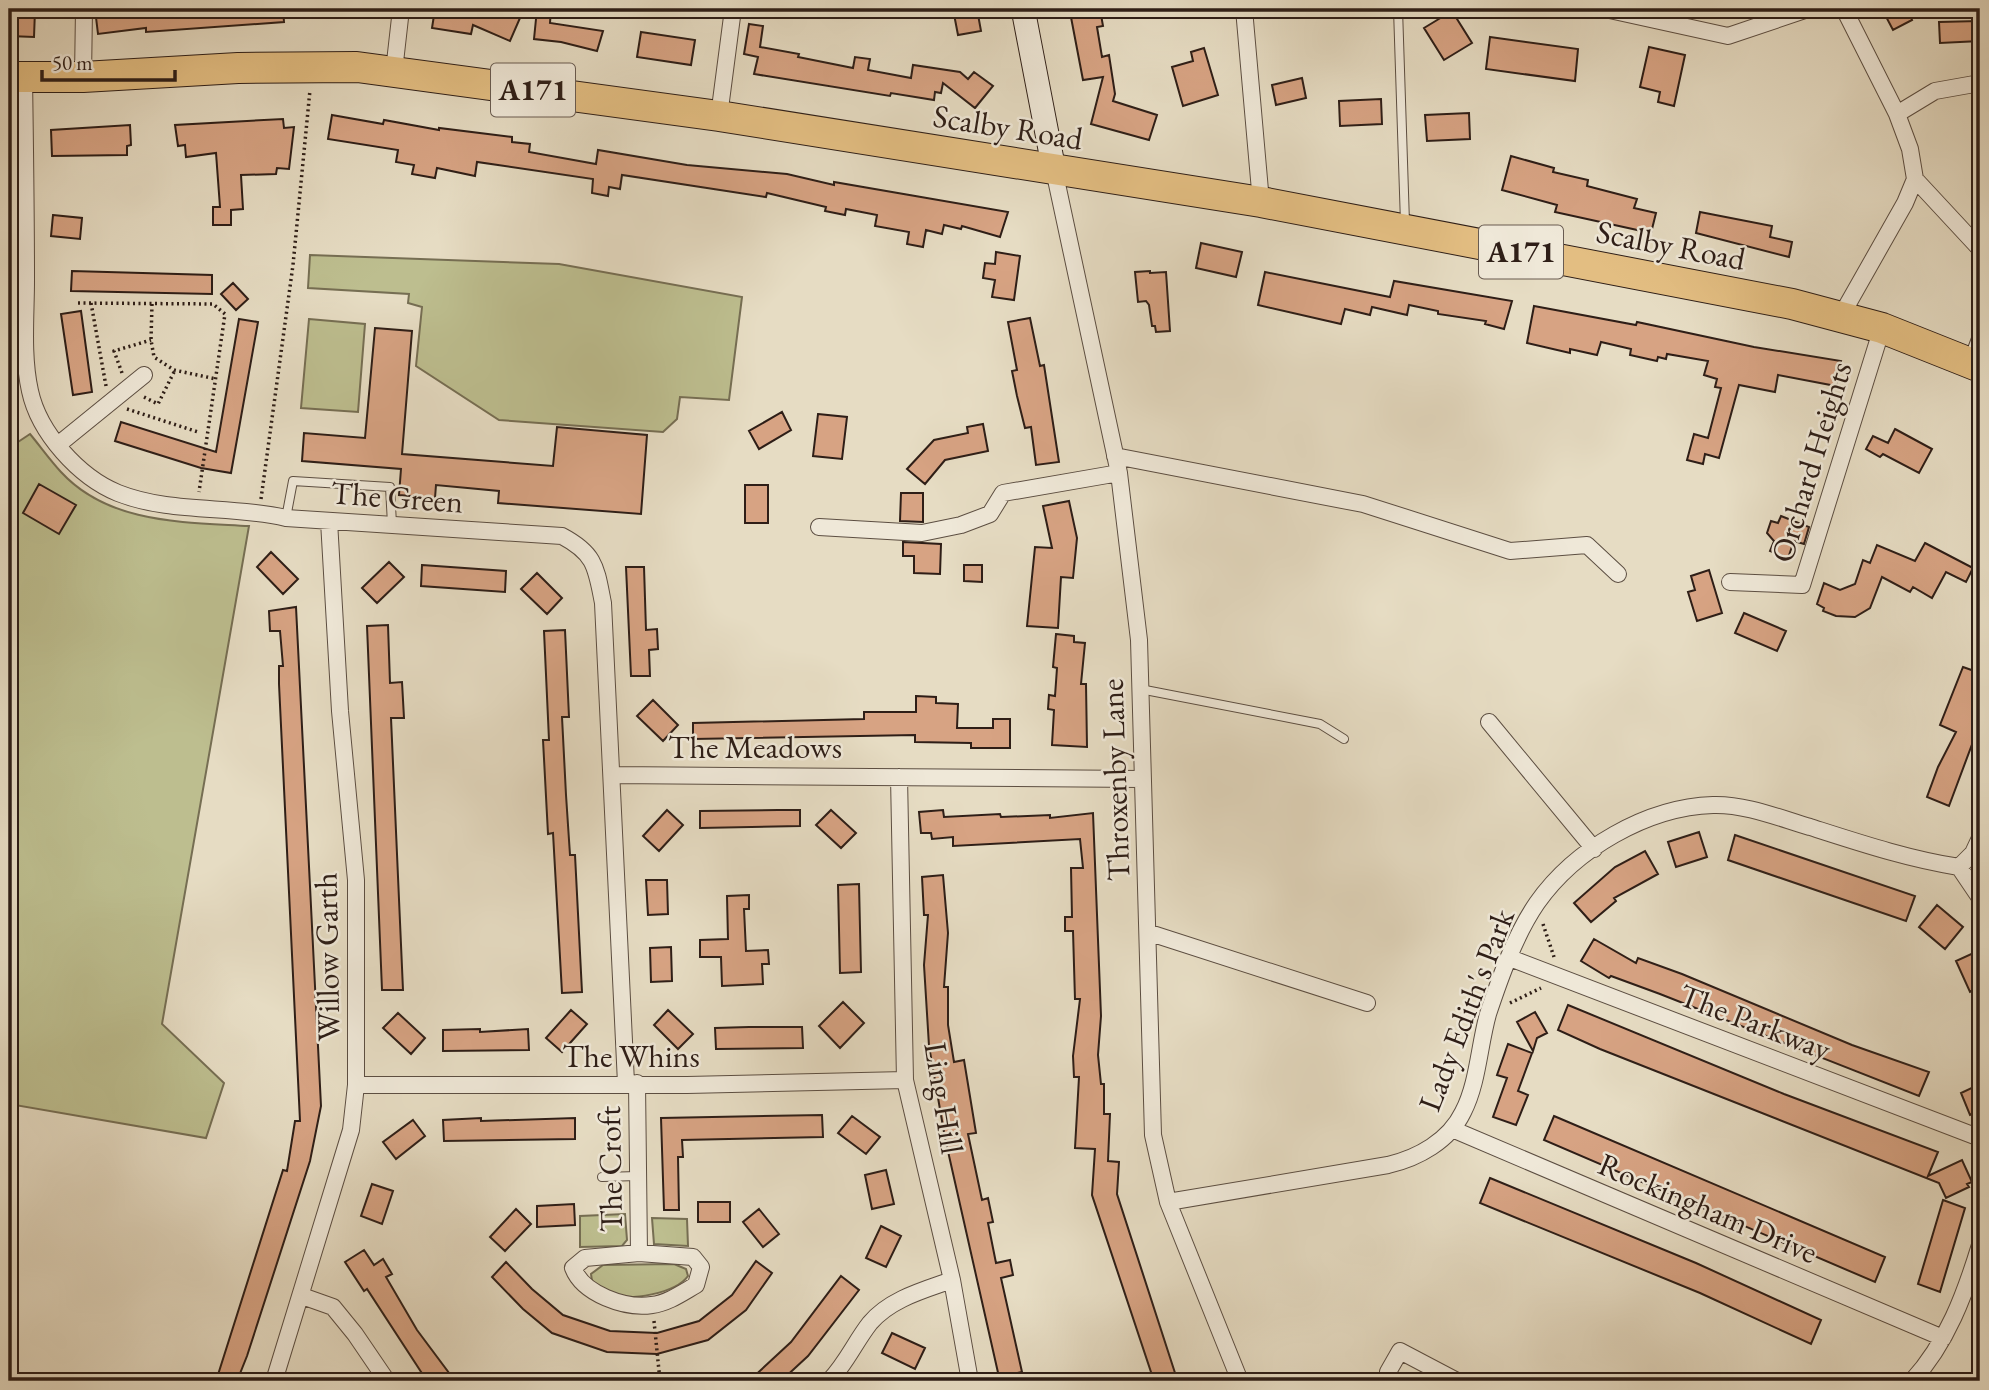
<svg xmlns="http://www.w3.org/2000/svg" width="1989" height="1390" viewBox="0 0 1989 1390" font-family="'EB Garamond',serif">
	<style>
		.green { fill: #bdbe8f; stroke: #766e53; stroke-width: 2 }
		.building { fill: #d7a383; stroke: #2e1e17; stroke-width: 2 }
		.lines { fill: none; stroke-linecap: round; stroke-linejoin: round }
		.lane-casing { stroke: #5c4e42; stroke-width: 10 }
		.street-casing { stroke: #5c4e42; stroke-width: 18 }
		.secondary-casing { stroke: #2e1e17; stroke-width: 25 }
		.highway-casing { stroke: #2e1e17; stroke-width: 32 }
		.path { stroke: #2e1e17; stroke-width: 3.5; stroke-dasharray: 2 3.5; stroke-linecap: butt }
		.lane { stroke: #efe8d8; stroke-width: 8 }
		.street { stroke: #efe8d8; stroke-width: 16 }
		.secondary { stroke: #efe8d8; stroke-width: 23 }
		.highway { stroke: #e3be82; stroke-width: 30 }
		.labels { text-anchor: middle; stroke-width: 5; stroke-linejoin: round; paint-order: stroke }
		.shield { fill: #efe8d8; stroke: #685b51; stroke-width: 2 }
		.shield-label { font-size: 30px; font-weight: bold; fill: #2e1e17 }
		.street-label { font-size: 32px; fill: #2e1e17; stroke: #efe8d8 }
	</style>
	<rect width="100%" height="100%" fill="#e6dcc3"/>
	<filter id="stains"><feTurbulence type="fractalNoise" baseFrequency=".00286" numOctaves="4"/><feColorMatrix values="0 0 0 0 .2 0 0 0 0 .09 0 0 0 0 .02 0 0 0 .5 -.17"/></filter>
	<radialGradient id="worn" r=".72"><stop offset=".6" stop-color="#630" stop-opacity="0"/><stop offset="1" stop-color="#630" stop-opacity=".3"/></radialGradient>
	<path class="green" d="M310,255L559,264L742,297L729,400L680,397L677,419L663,432L499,420L416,366L422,307L408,303L409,294L308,288Z
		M309,319L365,324L358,412L301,408Z
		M30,434C40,446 50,460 61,472C109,524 183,522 249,526L162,1024L224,1083L206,1138L9,1104V448Z
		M625,1214L627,1240L622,1246L580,1247V1216Z
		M652,1218L687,1219L688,1246L654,1244Z
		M674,1264L686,1269L688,1276C676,1293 629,1302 610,1294C604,1291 597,1285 592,1281L591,1274L603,1265Z"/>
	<path class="building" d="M9,9L35,10L34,37L9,36Z
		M95,9H168V12H195V9H283L284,22L146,32V28L98,34Z
		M435,9L497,12L499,9L520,18L510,41L473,25L471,34L432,28Z
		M537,9H551L550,23L603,31L597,51L561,42L534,39Z
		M953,9H977L981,31L958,35Z
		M1087,9H1100L1103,26L1097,27L1102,57L1109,55L1115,94L1113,101L1157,115L1149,140L1091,124L1103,77L1083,80L1070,12Z
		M1882,9H1906L1912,20L1893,30Z
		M1452,11L1472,43L1444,60L1424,28Z
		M1979,21L1980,41L1940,43L1939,22Z
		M749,24L763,26L760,47L799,54L798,57L853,68L855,57L870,59L868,70L911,78L913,65L960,72L968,79L974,72L993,86L975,108L943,83L941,93L935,92L934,100L891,93L890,96L754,74L758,57L744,54Z
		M641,32L695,40L691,65L637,57Z
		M1490,37L1578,49L1575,81L1486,69Z
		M1649,47L1685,55L1674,106L1658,102L1660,92L1640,87Z
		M1204,48L1218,95L1183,106L1172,67L1193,61L1191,52Z
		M1302,78L1306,98L1276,105L1272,85Z
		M1381,99L1382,124L1340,126L1339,101Z
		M1469,113L1470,139L1427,141L1425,115Z
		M332,115L383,124L384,120L439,130V128L512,137V142L530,144L529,152L596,164L598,150L687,165L787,174L834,185V182L1008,212L1000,237L962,226L961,229L944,225L942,234L926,230L923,247L907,244L909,232L875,226L877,215L846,209L845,215L825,211L826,207L767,193L766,197L622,175L620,189L609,187L608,196L592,193L593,179L477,162L475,176L437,168L435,178L412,174L414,165L396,162L398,150L328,139Z
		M283,119L284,128L294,127L289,169L277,168L276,174L241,175L243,209L231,210V225H213V207H220L216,153L186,157L185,145L178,146L175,125Z
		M130,125L131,145L127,146V155L52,156L51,130Z
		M1511,156L1554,168L1553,172L1588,180L1587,186L1637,199L1634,208L1656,213L1651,233L1555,212L1557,205L1502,190Z
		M1700,212L1772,226L1770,237L1792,242L1789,257L1696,233Z
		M53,215L82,218L80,239L51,236Z
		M1201,243L1242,252L1236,277L1196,268Z
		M996,252L1020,256L1014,300L992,297L995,280L983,278L985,263L995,264Z
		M72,271L212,275V294L71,291Z
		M1150,271V273L1166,272L1170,331L1156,332L1155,326H1152L1149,305L1146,301L1138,302L1135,272Z
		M1265,272L1390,297L1394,281L1512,301L1504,329L1485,324L1486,321L1438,314V311L1409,305L1407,315L1372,307L1370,315L1345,309L1341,324L1258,305Z
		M233,283L248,299L236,310L221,294Z
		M1534,306L1636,325L1637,322L1754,347L1841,361L1836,386L1778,375L1775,392L1739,385L1719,458L1705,454L1703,464L1687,460L1694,434L1708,438L1721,388L1715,387L1717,379L1704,375L1708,361L1667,354L1666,359L1658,357L1657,361L1630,355L1631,349L1601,342L1597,355L1570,349V353L1527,343Z
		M81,311L92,392L73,395L61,314Z
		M1030,318L1040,366L1044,365L1059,462L1036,465L1031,427L1025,428L1017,396L1012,371L1017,370L1008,322Z
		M239,319L258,322L231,473L201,468L115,441L121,422L216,452Z
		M375,328L412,331L402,454L553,466L557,427L647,435L641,514L498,503L499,491L436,485L435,498L399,495L401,469L302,461L304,433L365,438Z
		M782,412L791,430L759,449L749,431Z
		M818,414L847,417L842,459L813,456Z
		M983,424L988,451L945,460L925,484L907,469L934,440L968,433L967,427Z
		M1895,429L1932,449L1919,473L1883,454L1880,457L1866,449L1873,436L1888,443Z
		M39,484L76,505L59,534L23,513Z
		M745,485H768V523H745Z
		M901,493H923V522L900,521Z
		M1069,501L1077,538L1073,578L1061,577L1058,628L1027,626L1035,547L1052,548L1043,506Z
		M1781,516L1809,527L1804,544L1794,541L1788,558L1770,551L1774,541L1767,533L1771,521L1778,523Z
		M903,542L941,544L940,574L914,573V556H903Z
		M1925,543L1973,568L1966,582L1946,572L1932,598L1913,587L1910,592L1882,577L1870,608L1855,617L1836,616L1823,611L1824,608L1817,604L1824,583L1840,590L1855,584L1863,560L1870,563L1877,545L1915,561Z
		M271,552L298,579L283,594L257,567Z
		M389,562L404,577L377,603L362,588Z
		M422,565L506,571L505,592L421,586Z
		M964,565H982V582L964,581Z
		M626,567H644L646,630L657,629L658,649L649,650L650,676H631Z
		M1709,570L1722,613L1697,621L1688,592L1695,590L1691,576Z
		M537,573L562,598L547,614L521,589Z
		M296,607L321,1106L310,1161L247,1356L237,1381H216L283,1170L287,1171L295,1121H300L279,684V666H283L280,631H270L269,611Z
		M1744,613L1786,631L1777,651L1735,633Z
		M388,625L390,683L402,682L404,718H391L403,990H382L367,626Z
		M565,630L569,717H562L566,795L570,855H575L582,992L562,993L553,833L548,834L543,740H549L544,631Z
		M1056,634L1074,636V642L1085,643L1081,684H1086L1087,747L1052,745L1054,710L1048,709L1049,695L1055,696L1057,668L1053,667Z
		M1963,667L1980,673V691L1973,714L1980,717V723L1949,806L1927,797L1938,767L1956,732L1940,725Z
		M916,696L936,697V703L958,704L957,728H993V719H1010V748H971V743L915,742V735L693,739V723L864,719V712H916Z
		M653,700L678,725L663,741L637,716Z
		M667,810L683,825L659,851L643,836Z
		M778,810H800V826L700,828V811Z
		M831,810L856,833L841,848L816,825Z
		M943,810L944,817L1000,814L1001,817L1050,815V818L1093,813L1101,1016L1098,1055L1101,1084H1104V1114H1110L1108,1161L1119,1162L1117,1194L1176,1376L1154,1381L1092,1195L1095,1149L1075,1148L1079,1077H1074L1073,1056L1080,999H1075L1073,931H1065V917H1072L1071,868H1083L1080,839L953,846V837L932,839L931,833H921L919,812Z
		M1699,832L1707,857L1676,867L1668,842Z
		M1735,835L1915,896L1906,921L1728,860Z
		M1645,851L1658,874L1614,898L1616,901L1591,922L1574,903L1615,867Z
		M943,875L948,933L944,987H948V1025L954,1062L964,1060L976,1133L968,1134L982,1200L988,1198L993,1222L988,1223L996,1263L1010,1260L1013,1275L1001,1278L1022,1372L999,1377L945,1138L929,1046L924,965L928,915H924L922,877Z
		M646,880H667L668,914L648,915Z
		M859,884L861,972L840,973L838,885Z
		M749,895V909H744L746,951L768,950L769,964H762L763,984L722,986L721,957H700V940L728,939L727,896Z
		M1937,905L1963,927L1945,949L1919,927Z
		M1594,939L1636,963L1638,958L1682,974L1852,1045L1929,1072L1919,1096L1660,994L1611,976L1609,978L1581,961Z
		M671,947L672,981L651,982L650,948Z
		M1980,950V987L1970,992L1956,961Z
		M843,1002L864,1023L840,1048L819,1026Z
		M1568,1005L1784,1094L1938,1152L1928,1176L1962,1160L1972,1182L1967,1184L1969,1187L1946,1198L1939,1183L1600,1049L1558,1030Z
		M571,1010L587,1024L562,1052L546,1038Z
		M668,1010L693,1034L678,1049L654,1025Z
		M1535,1012L1547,1033L1537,1038L1533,1051L1517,1022Z
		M398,1013L425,1038L411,1054L383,1028Z
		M749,1027H802L803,1048L716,1049L715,1028Z
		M480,1029V1032L528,1029L529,1050L443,1051V1030Z
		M1508,1044L1532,1053L1518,1091L1528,1095L1516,1125L1493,1117L1507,1078L1497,1075Z
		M1980,1084V1111L1970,1115L1961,1093Z
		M822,1115L823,1137L682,1140L683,1157H678L679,1210H664L661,1118Z
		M852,1116L880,1137L866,1154L838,1133Z
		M1554,1116L1885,1257L1875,1282L1544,1140Z
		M481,1118V1121L575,1118V1139L444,1141L443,1120Z
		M413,1120L425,1136L396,1159L383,1142Z
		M886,1170L894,1204L872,1209L865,1175Z
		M1490,1178L1696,1263L1821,1320L1811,1344L1700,1293L1480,1203Z
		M372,1184L393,1191L382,1224L361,1216Z
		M1943,1200L1965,1208L1940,1292L1918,1284Z
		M698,1202H730V1222H698Z
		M574,1204L575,1225L537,1227V1206Z
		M516,1209L531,1224L505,1251L490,1237Z
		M759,1209L779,1234L763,1247L743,1222Z
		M881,1226L901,1236L886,1267L866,1258Z
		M364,1250L374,1265L383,1259L392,1274L386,1277L417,1330L455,1381H427L367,1289L364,1291L345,1262Z
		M756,1261L772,1273L746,1310L708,1340L657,1354L607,1352L552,1333L523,1309L492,1277L506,1262L532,1289L563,1315L610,1331L657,1333L699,1321L732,1295Z
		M841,1276L859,1290L808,1356L781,1381H749L791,1342Z
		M892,1333L925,1348L915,1369L882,1353Z"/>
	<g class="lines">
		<defs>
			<path id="lane" d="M1398,9L1405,223
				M9,278L26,280
				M286,518L293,481L390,487L392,524
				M1140,689L1320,724L1344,739
				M602,1177L638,1176"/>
			<path id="street" d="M1244,9L1261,202
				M1605,9L1728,36L1808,9
				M394,71L401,9
				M24,77C25,144 26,212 26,280C26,316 22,355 30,391C39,433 79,477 118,493C171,514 231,505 286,518L562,536C596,554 596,568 603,603L626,1083
				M83,77L84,9
				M1897,114L1935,91L1980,83
				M719,116L733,9
				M1054,170L1119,473L1139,640L1153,1135L1168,1202L1240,1381
				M1915,179L1980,249
				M1841,316L1905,203L1915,179L1910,149L1897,114L1844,9
				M1971,363L1980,339
				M59,444L144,375
				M1115,456L1363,504L1510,551L1587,545L1618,574
				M819,527L922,533L961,525L990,514L1003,493L1119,473
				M1730,582L1802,585L1882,328
				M1489,722L1594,849
				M612,775L1142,779
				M899,777L905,1080L952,1280L970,1381
				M1959,867L1980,898
				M1150,933L1367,1003
				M1510,958L1980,1138
				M637,1083L639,1253L693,1257L701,1267L696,1285C682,1293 668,1303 652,1305C625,1309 583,1294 573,1268L585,1258L639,1253
				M356,1085H687L905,1080
				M1452,1129L1943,1338
				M1168,1202L1388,1165C1418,1158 1449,1141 1463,1112C1478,1083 1479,1046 1488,1014C1500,978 1515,935 1537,903C1575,849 1647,807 1713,805C1746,804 1779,818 1810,827C1860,843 1908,859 1959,867L1973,853L1980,838
				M302,1296L333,1307L355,1334L387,1381
				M1388,1372L1400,1351L1457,1381
				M274,1381L351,1130L356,1085V880L340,711L329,521
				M829,1381C846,1364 855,1342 870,1323C890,1299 924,1290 952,1280
				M1912,1381C1947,1343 1965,1294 1980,1245"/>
			<path id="secondary" d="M1023,9L1054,170"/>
			<path id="highway" d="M9,77H83L238,68L357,67L719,116L1261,202L1792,304L1882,328L1980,367"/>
		</defs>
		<use href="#lane" class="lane-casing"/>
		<use href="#street" class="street-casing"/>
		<use href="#secondary" class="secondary-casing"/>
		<use href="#highway" class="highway-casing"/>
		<path class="path" d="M78,303L213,304L225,314L199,492
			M91,303L106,386
			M152,304L151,340L154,357L174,370L216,379
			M122,373L114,351L151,340
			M144,397L158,404L175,370
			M127,409L198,432
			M261,499L293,265L310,90
			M1543,924L1554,957
			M1510,1003L1541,988
			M654,1321L660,1381"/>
		<use href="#lane" class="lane"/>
		<use href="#street" class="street"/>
		<use href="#secondary" class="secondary"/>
		<use href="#highway" class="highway"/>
	</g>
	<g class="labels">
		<g class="shield">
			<rect x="491" y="63.5" width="84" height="53" rx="5"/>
			<rect x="1479" y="225.5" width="84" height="53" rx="5"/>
		</g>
		<g class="shield-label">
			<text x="533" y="100">A171</text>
			<text x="1521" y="262">A171</text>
		</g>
		<g class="street-label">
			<text transform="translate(1008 127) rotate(9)" y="11">Scalby Road</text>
			<text transform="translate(1671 245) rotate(11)" y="11">Scalby Road</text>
			<text transform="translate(1811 462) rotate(-73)" y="11">Orchard Heights</text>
			<text transform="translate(397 497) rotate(4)" y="11">The Green</text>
			<text x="755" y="758">The Meadows</text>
			<text transform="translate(1115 780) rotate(-92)" y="11">Throxenby Lane</text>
			<text transform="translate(327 957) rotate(-91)" y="11">Willow Garth</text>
			<text transform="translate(1466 1010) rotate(-69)" y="11">Lady Edith's Park</text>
			<text transform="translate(1755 1022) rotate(21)" y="11">The Parkway</text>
			<text x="631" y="1067">The Whins</text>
			<text transform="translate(944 1098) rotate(81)" y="11">Ling Hill</text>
			<text transform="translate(610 1169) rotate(-91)" y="11">The Croft</text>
			<text transform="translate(1708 1208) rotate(23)" y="11">Rockingham Drive</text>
		</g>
	</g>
	<rect width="1989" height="1390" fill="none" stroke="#e6dcc3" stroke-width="35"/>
	<rect x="10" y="10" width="1968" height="1369" fill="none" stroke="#2e1e17" stroke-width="3.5"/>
	<rect x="18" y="18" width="1954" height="1355" fill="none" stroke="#2e1e17" stroke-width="2"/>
	<path d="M42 70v10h133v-10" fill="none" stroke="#2e1e17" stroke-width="3.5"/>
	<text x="52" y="70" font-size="21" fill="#2e1e17" stroke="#efe8d8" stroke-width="5" paint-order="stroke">50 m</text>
	<rect width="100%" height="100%" filter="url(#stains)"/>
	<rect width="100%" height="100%" fill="url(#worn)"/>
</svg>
